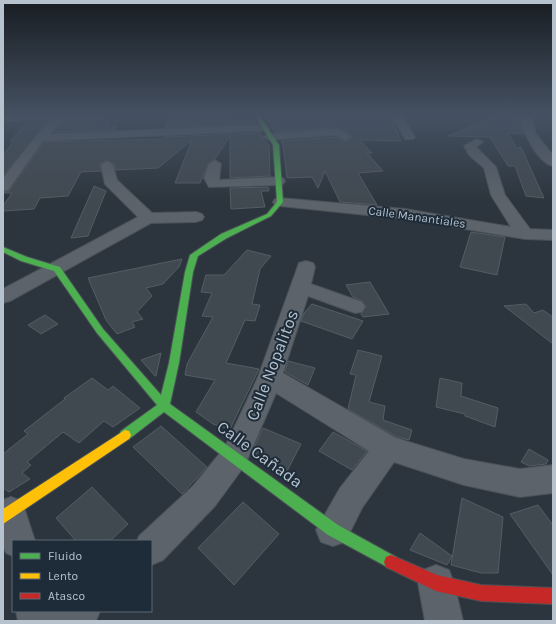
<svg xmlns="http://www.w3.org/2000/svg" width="556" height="624" viewBox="0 0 556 624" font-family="Karla,sans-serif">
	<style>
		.building { fill: #414950; stroke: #545c64 }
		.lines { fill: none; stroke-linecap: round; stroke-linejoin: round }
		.street-casing { stroke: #4a5157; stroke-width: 2 }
		.fast-casing { stroke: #4a5157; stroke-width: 2 }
		.slow-casing { stroke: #4a5157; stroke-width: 2 }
		.jam-casing { stroke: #4a5157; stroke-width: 2 }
		.street { fill: #5c636a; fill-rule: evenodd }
		.fast { fill: #4caf50; fill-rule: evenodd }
		.slow { fill: #ffc107; fill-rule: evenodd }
		.jam { fill: #c62828; fill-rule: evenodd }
		.labels { text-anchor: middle; stroke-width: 4; stroke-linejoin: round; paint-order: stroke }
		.far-street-label { font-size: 12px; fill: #b6c2cd; stroke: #1e2c39 }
		.near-street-label { font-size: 17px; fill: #b6c2cd; stroke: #1e2c39 }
	</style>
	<rect width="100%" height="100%" fill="#2c353d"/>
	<path class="building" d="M102,115H108V126H117L115,130L54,132L65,120H96Z
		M167,115H235L236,120H253L256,124L165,128Z
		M264,115H391L401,141L360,140L372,153H367L383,171L358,173L377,205L340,202L325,171L318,188L312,177L287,178L283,145L281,141L335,137L346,141L352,138V136L342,129L330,128L275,132Z
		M499,115L519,118L524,134L508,133L517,148L521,147L544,198L526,196L515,166H508L490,137L448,136Z
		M44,121H48L3,176V155L14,141H10L27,123H42Z
		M261,133L262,138L269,145L270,176L230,178V136L215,159L208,164L200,183H175L192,140L158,168L116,170L114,164L106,160L100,164L101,171L81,172L68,196L40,198L34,209L3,211V206L12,193H3V192L9,191L44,142L164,139V137Z
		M94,186L106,191L88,236L71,238Z
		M268,187L269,191H261L265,207L231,209L230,188Z
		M471,232L505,237L497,275L460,267Z
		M247,250L271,256L260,269L252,304L260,305L255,321L245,320L226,363L259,369L230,429L213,424L196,412L215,380L185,375L187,364L213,317L202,316L212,293L201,292L206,275H224Z
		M182,259L179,267L163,284L146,288L152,296L137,312L143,319L132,322L135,327L117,334L106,320L88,278Z
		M370,282L379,297L389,314L363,317L361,314L366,306L362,301L353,297L346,285Z
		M312,304L363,321L352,339L301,321L304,313Z
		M526,304L534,313L543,310L553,317V344L504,306Z
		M45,315L58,324L41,334L28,325Z
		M358,350L382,356L369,402L385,406L383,420L412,430L409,440L397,437L348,409L356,375L350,374Z
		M161,353L156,376H155L141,360Z
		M288,361L315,368L308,385L285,372Z
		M92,378L108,390L113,386L140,408L113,427L104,421L79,443L63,432L27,462L31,465L22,473L30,479L9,492L3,488V454L28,434L24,431L65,399L64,398Z
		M440,378L462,383L461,396L498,408L495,427L465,416V414L436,407Z
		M161,426L207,467L182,494L133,447Z
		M263,428L301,444L287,471L269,463L252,452Z
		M333,432L367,451L352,470L319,451Z
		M529,449L548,460L546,464L529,466L521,462Z
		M92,487L128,524L110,541H76L56,518Z
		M462,498L503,517L498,573H481L451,565Z
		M243,502L279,534L234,585L198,548Z
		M538,505L553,525V575L510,514Z
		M420,533L452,556L447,565L410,550Z"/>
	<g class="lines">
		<defs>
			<path id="street" d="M3,115H101L96,118L64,119L50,134L264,125L269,128L264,131L43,141L8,190L3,191V178L36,136L52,119L3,121Z
				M392,115H402L415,137L413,139H405Z
				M521,115H531L536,134L553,155V166C537,162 521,130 521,115Z
				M330,129L341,130L351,137L345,140L335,135L269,140L263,137L269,134Z
				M477,139L483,142L476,147L496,167L505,195L530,229L553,230V240L525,239L405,219L280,206L275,205L273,202L275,199L280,198L405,209L511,227L491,195L484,168L469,155L464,146Z
				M215,160L221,164L219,180L278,177L283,178L285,181L283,184L278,185L209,187L204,178L209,164Z
				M107,161L113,165L117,180L152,213L196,212L202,214L204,217L202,220L196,222L151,223L10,301L3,303V289L138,217L105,184L101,165Z
				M306,261L313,263L315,267L311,284L362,302L365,307L362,312L355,313L308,296L283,373L396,438L464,459L520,469L553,465V493L520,497L464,485L394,462L362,508L345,542L333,546L321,542L316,530L340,488L369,451L276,393L245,465L215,506L163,560L151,565V541H137L139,536L193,486L225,447L258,377L299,263Z
				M11,497L22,501L35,541H13V556L6,553L3,546V500Z
				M436,565L449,570L454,583L463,621H425L418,583L423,570Z
				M16,611H54V613L55,611H100L96,621H18Z"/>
			<path id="fast" d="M255,115H259L279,145L283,202L271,216L227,238L198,256L193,272L179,363L170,404L338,525L396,557L398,562L396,567L391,569L328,535L164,412L129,439L125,440L121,439L119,435L121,431L157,405L97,333L54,271L21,261L3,252V247L27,257L60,267L103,329L161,395L169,363L185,272L190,255L221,234L267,214L277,202L273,145Z"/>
			<path id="slow" d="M125,430L129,431L131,435L129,439L3,524V509Z"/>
			<path id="jam" d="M391,555L437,575L481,585L553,588V604L481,601L436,591L386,567L384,562L386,557Z"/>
		</defs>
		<use href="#street" class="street-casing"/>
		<use href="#fast" class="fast-casing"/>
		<use href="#slow" class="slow-casing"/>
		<use href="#jam" class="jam-casing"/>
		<use href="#street" class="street"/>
		<use href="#fast" class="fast"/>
		<use href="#slow" class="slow"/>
		<use href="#jam" class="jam"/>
	</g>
	<linearGradient id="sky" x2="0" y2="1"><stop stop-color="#181d22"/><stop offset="0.57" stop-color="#455162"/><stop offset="1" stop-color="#455162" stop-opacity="0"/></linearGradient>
	<rect width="556" height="202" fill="url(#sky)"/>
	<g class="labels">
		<g class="far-street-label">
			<text transform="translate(417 217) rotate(8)" y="4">Calle Manantiales</text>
		</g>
		<g class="near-street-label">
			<text transform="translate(272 365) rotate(-69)" y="6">Calle Nopalitos</text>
			<text transform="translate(260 454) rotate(36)" y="6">Calle Cañada</text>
		</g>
	</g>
	<rect width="556" height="624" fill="none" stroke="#b6c2cd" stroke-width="8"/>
	<rect x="12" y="540" width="140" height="72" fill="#1e2c39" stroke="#5b6874"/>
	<rect x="20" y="553" width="20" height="6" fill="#4caf50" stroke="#5b6874"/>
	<text x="48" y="560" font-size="12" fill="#b6c2cd">Fluido</text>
	<rect x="20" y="573" width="20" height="6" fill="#ffc107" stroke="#5b6874"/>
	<text x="48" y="580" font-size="12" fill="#b6c2cd">Lento</text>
	<rect x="20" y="593" width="20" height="6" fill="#c62828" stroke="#5b6874"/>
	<text x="48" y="600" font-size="12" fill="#b6c2cd">Atasco</text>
</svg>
